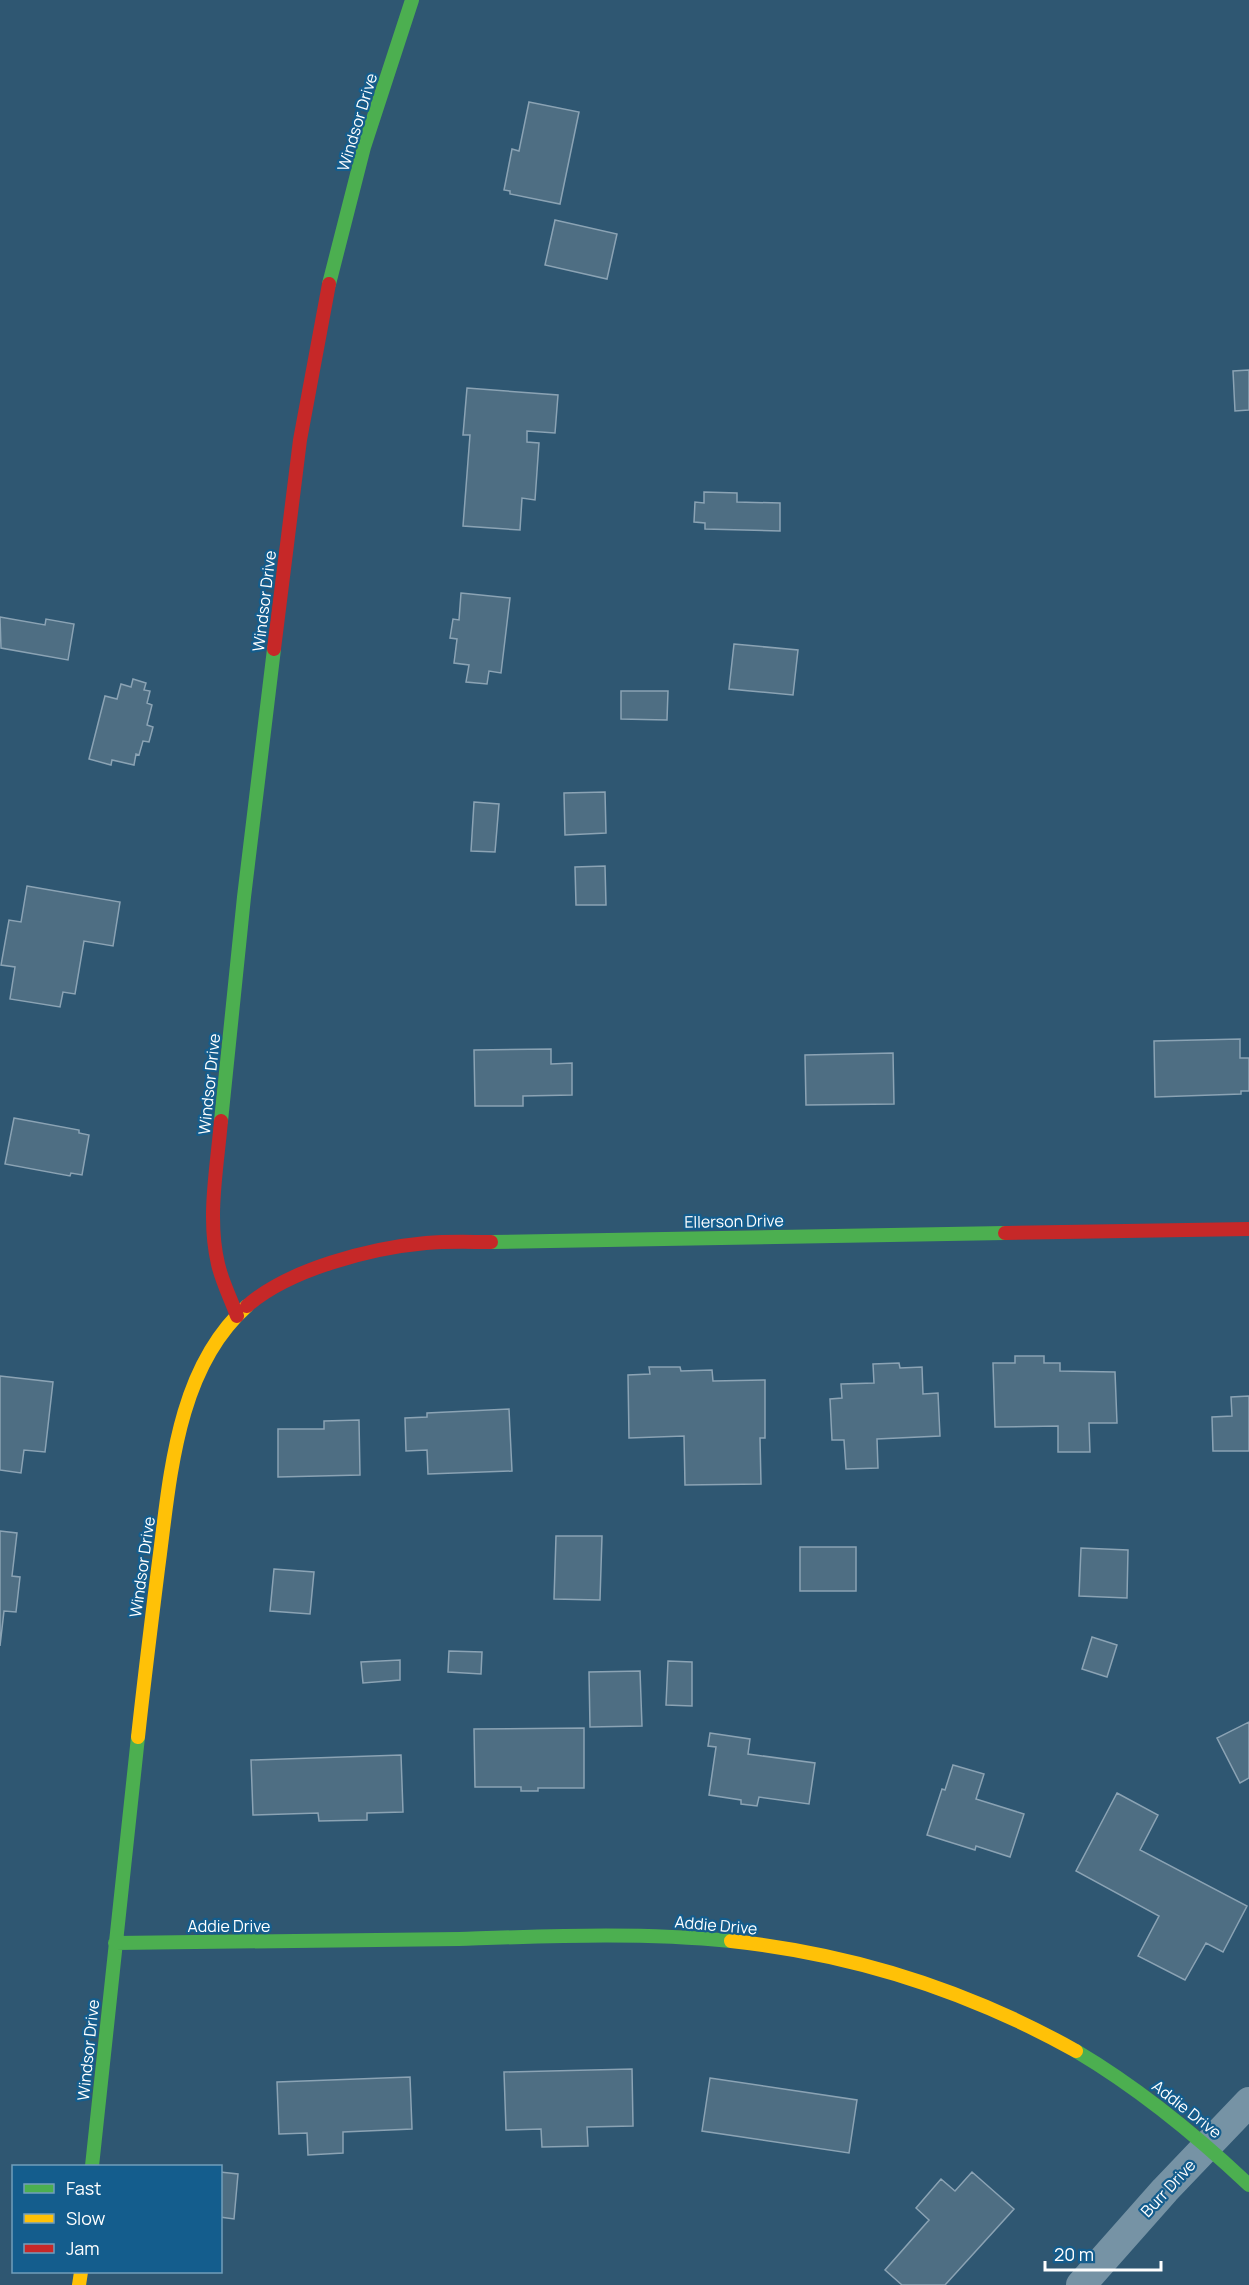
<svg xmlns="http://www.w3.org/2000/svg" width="1249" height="2285" viewBox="0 0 1249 2285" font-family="Manrope,sans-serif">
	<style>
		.building { fill: #4e6e83; stroke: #8ba3b4; stroke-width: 1.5 }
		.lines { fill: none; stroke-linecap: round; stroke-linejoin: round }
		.street { stroke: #7693a5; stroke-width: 30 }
		.fast { stroke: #4caf50; stroke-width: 14 }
		.slow { stroke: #ffc107; stroke-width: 14 }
		.jam { stroke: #c62828; stroke-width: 14 }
		.labels { text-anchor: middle; stroke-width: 4.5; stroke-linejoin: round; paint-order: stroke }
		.street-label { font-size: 16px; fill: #fff; stroke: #145d8d }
	</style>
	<rect width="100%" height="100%" fill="#2f5772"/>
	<path class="building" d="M529,102L579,112L560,204L510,194V191L504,190L512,149L519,151Z
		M555,220L617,234L607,279L545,265Z
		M1249,370V410L1235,411L1233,371Z
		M467,388L558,395L555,433L527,431V442L539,443L535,500L522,498L520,530L463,526L470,435H463Z
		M704,492L737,493V502L780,503V531L705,529V523L694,522L695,502L704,503Z
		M461,593L510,598L501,673L489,671L487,684L466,682L469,665L454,663L457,639L450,638L453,619L459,620Z
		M0,617L45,625L46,619L74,624L68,660L1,648Z
		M734,644L798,650L793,695L729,689Z
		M133,679L146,683L144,690L150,691L147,703L152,705L147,725L153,727L149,742L143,741L139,755L136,754L134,765L112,760L111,765L89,759L105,696L117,699L121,684L131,687Z
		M621,691H668L667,720L621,719Z
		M605,792L606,833L565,835L564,793Z
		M474,802L499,804L495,852L471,851Z
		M605,866L606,905H576L575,867Z
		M27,886L120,902L113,946L84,941L75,994L63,992L60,1007L10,999L15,967L1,965L9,920L21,922Z
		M1240,1039V1058H1249V1091H1241V1094L1155,1097L1154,1041Z
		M551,1049V1064L572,1063V1095L523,1096V1106H475L474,1050Z
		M893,1053L894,1104L806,1105L805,1055Z
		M14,1118L79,1130V1133L89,1135L82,1175L71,1173L70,1176L5,1164Z
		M1015,1356H1044V1363H1060V1371L1115,1372L1117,1423H1089L1090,1452H1058V1426L995,1427L993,1363H1015Z
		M899,1363L900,1368L922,1367L923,1394L938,1393L940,1436L877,1439L878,1468L846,1469L844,1440H832L830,1399L842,1398L841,1384L874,1383L873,1364Z
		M649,1367H680L681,1371L712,1370L713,1381L765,1380V1438H760L761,1484L685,1485L684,1436L629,1438L628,1375L650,1374Z
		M0,1376L53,1382L45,1452L24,1450L21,1473L0,1470Z
		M1249,1396V1451H1213L1212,1417L1232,1416L1231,1397Z
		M509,1409L512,1471L428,1474L427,1450L406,1451L405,1418L427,1417V1413Z
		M359,1420L360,1475L278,1477V1429H324V1421Z
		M0,1531L17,1533L12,1576L20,1577L16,1612L4,1611L0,1646Z
		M556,1536H602L600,1600L554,1599Z
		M800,1547H856V1591H800Z
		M1081,1548L1128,1550L1127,1598L1079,1596Z
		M274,1569L314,1572L310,1614L270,1611Z
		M1092,1637L1117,1645L1107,1677L1082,1669Z
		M449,1651L482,1652L481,1674L448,1672Z
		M400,1660V1680L363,1683L361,1662Z
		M668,1661L692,1662V1706L666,1705Z
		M640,1671L642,1726L590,1727L589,1672Z
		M1249,1722V1778L1240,1783L1217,1738Z
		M584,1728V1788H538V1791H521V1787H475L474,1729Z
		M710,1733L750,1739L748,1754L815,1763L809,1804L759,1797L757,1806L741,1804V1800L709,1795L716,1747L708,1746Z
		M401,1755L403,1812L367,1813V1820L319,1821L318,1813L253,1815L251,1760Z
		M953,1765L984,1774L976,1799L1024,1814L1010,1857L976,1846L975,1850L927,1835L942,1789L945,1790Z
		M1117,1793L1158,1815L1140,1850L1247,1906L1223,1952L1206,1943L1185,1980L1138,1956L1159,1916L1076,1871Z
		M632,2069L633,2126L587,2127L588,2146L542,2147L541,2129L506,2130L504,2072Z
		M410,2077L412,2129L343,2132V2153L308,2155L307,2133L279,2134L277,2082Z
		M710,2078L857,2100L849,2153L702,2131Z
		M220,2172L238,2174L234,2219L220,2217Z
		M972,2172L1014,2209L945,2285H902L885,2270L929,2220L916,2208L941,2179L955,2191Z"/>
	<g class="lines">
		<path class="street" d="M1081,2285L1165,2190L1249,2102"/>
		<path class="fast" d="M329,284L364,147L412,0
			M221,1121L244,897L274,649
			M491,1242L1005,1233
			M115,1943C230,1942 345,1941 459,1939C550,1936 641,1932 731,1941
			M1076,2051C1140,2089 1195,2134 1249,2185
			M92,2166L138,1737"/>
		<path class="slow" d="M138,1737C144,1681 151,1625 158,1569C170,1481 175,1370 247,1306
			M731,1941C854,1954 969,1991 1076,2051
			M79,2285L81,2272"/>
		<path class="jam" d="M274,649L300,440L329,284
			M221,1121C217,1168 207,1218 218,1264C222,1282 231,1299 237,1316
			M1005,1233L1249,1229
			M247,1306C289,1269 371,1248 426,1243C448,1241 470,1242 491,1242"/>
	</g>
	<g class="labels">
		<g class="street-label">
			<text transform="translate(357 122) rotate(-73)" y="6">Windsor Drive</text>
			<text transform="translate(264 601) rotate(-83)" y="6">Windsor Drive</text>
			<text transform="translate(209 1084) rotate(-84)" y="6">Windsor Drive</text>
			<text transform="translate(734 1221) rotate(-1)" y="6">Ellerson Drive</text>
			<text transform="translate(142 1567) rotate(-82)" y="6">Windsor Drive</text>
			<text transform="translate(716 1925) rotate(5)" y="6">Addie Drive</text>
			<text x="229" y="1932">Addie Drive</text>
			<text transform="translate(88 2050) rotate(-84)" y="6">Windsor Drive</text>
			<text transform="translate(1187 2109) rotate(38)" y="6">Addie Drive</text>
			<text transform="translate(1168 2188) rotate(-47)" y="6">Burr Drive</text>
		</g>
	</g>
	<rect x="12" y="2165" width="210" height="108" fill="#145d8d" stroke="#729ebb" stroke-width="1.5"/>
	<rect x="24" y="2184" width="30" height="9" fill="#4caf50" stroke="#729ebb" stroke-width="1.5"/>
	<text x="66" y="2195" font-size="18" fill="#ffffff">Fast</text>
	<rect x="24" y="2214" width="30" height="9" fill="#ffc107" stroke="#729ebb" stroke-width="1.5"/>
	<text x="66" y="2225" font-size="18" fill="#ffffff">Slow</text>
	<rect x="24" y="2244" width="30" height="9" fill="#c62828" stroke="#729ebb" stroke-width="1.5"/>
	<text x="66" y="2255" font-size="18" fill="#ffffff">Jam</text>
	<path d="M1045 2261v9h116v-9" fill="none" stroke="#ffffff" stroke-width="3"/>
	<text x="1054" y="2261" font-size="18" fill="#ffffff" stroke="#145d8d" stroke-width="4.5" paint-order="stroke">20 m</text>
</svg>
